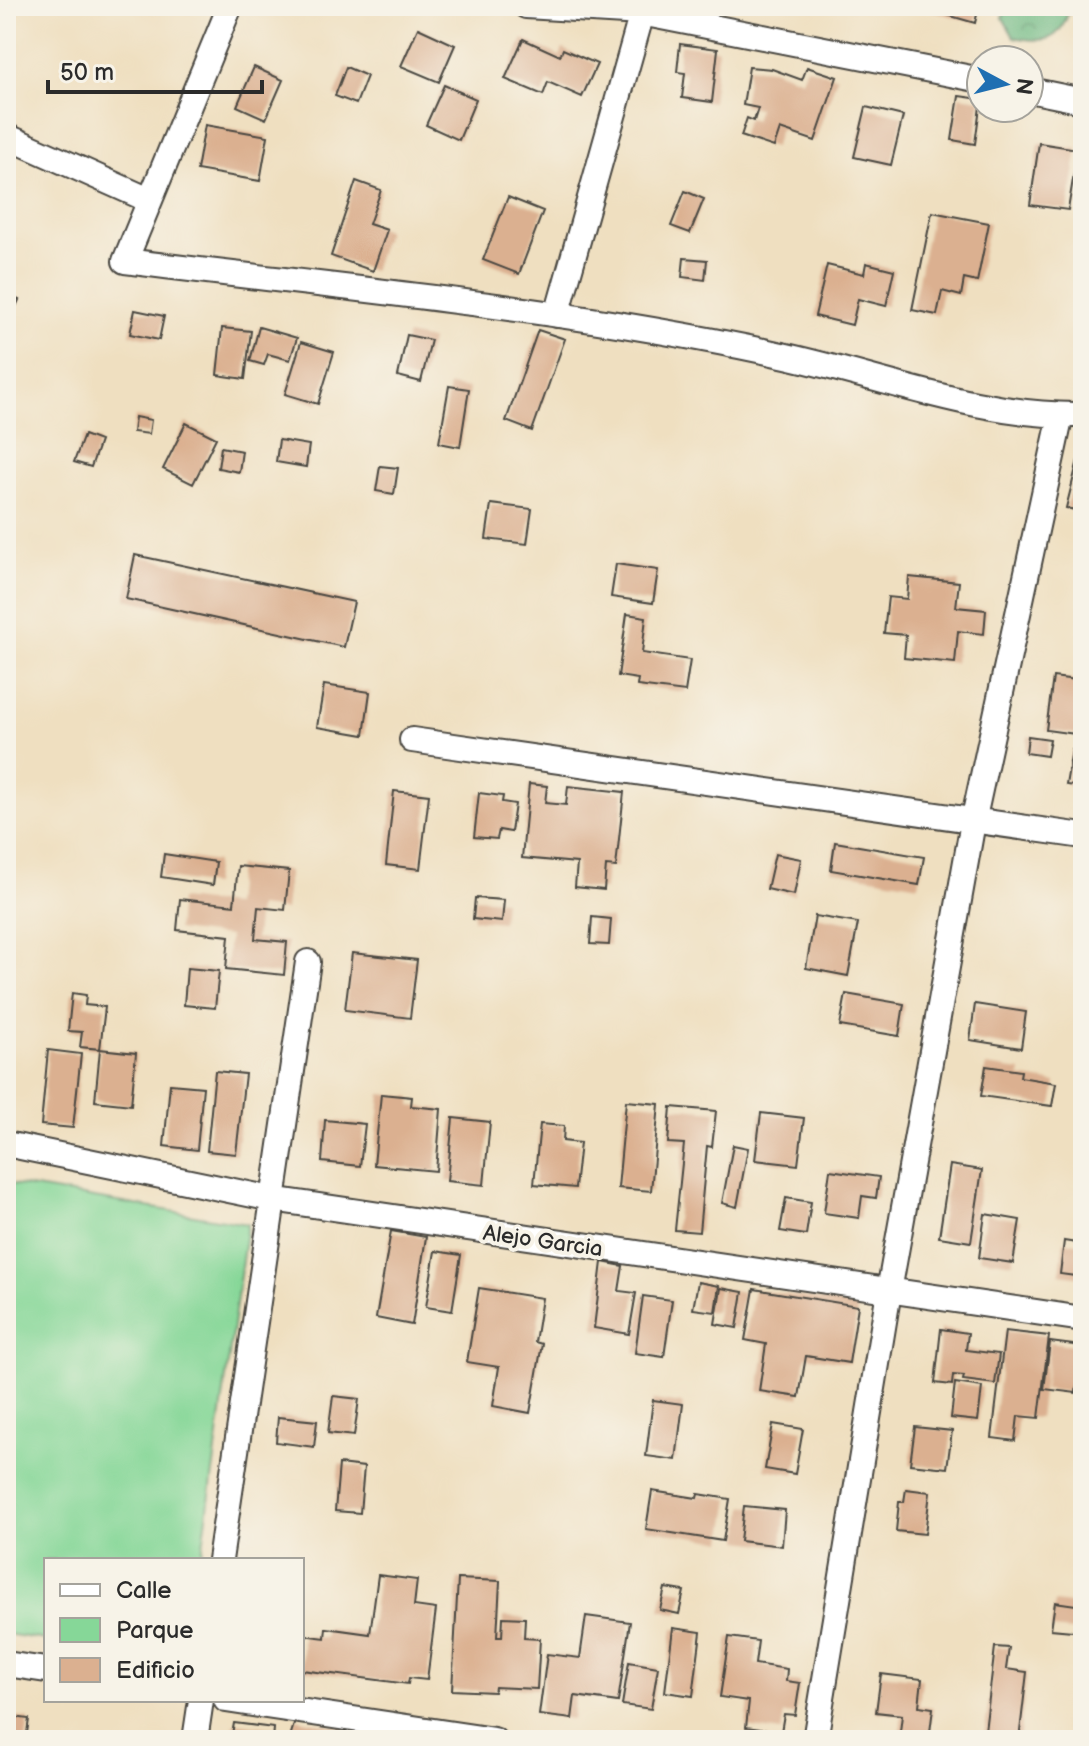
<svg xmlns="http://www.w3.org/2000/svg" width="1089" height="1746" viewBox="0 0 1089 1746" font-family="'Balsamiq Sans',sans-serif">
	<style>
		.green { fill: #86d798; stroke: #588162; stroke-width: 2 }
		.forest { fill: url(#forest-crowns); stroke: #4c7256; stroke-width: 2 }
		.building { fill: #dbb090 }
		.lines { fill: none; stroke-linecap: round; stroke-linejoin: round }
		.minor-casing { stroke: #484641; stroke-width: 28 }
		.minor { stroke: #fff; stroke-width: 24 }
		.labels { text-anchor: middle; stroke-width: 8; stroke-linejoin: round; paint-order: stroke }
		.street-label { font-size: 22px; fill: #2b2b2b; stroke: #f7f3e8 }
	</style>
	<defs>
		<pattern id="forest-crowns" width="20" height="18" patternUnits="userSpaceOnUse" patternTransform="scale(2)"><rect width="20" height="18" fill="#6cb880"/><path d="M2 6a3 3 0 1 1 6 0M12 15a3 3 0 1 1 6 0" fill="none" stroke="#599669"/></pattern>
	</defs>
	<rect width="100%" height="100%" fill="#f7f3e8"/>
	<filter id="ink" filterUnits="userSpaceOnUse"><feTurbulence type="fractalNoise" baseFrequency=".0125" numOctaves="2"/><feDisplacementMap in="SourceGraphic" scale="16" xChannelSelector="R" yChannelSelector="G"/><feConvolveMatrix kernelMatrix="1 2 1 2 8 2 1 2 1" color-interpolation-filters="sRGB"/></filter>
	<filter id="wash" filterUnits="userSpaceOnUse"><feTurbulence type="fractalNoise" baseFrequency=".006" numOctaves="4" result="noise"/><feDisplacementMap in="SourceGraphic" scale="32" xChannelSelector="R" yChannelSelector="G"/><feGaussianBlur stdDeviation="1.8" result="paint"/><feColorMatrix in="noise" values="0 0 0 0 0 0 0 0 0 0 0 0 0 0 0 0 0 1.4 0 .05"/><feComposite in="paint" operator="in"/></filter>
	<g filter="url(#wash)">
		<rect width="100%" height="100%" fill="#efdfc0"/>
		<path class="green" d="M6,1183L247,1224L201,1560H46V1640L6,1634Z"/>
		<path class="forest" d="M1006,6H1070V7C1061,41 1047,44 1014,37L1003,18Z"/>
		<g id="blocks">
			<path class="building" d="M916,6H979L975,23Z
				M418,28L455,45L439,82L401,66Z
				M523,39L560,56L563,49L597,64L582,97L548,82L543,95L505,79Z
				M680,44L718,49L712,102L682,98L685,73L677,72Z
				M254,67L283,80L266,119L237,106Z
				M346,67L367,76L356,104L335,96Z
				M749,67L772,69L802,80L807,67L837,77L815,141L780,129L774,147L741,136L747,118L754,121L758,108L743,105Z
				M444,85L476,99L459,140L426,125Z
				M959,96L981,99L975,144L952,140Z
				M866,107L903,116L891,165L854,157Z
				M205,125L268,136L260,181L197,170Z
				M1039,143L1078,149L1068,210L1030,205Z
				M356,181L381,190L369,224L387,230L373,271L331,256Z
				M685,191L704,199L690,233L671,226Z
				M508,197L543,211L519,274L483,260Z
				M932,212L989,223L977,282L964,279L961,296L942,291L937,315L912,310Z
				M684,258L707,260L705,280L682,277Z
				M866,263L894,270L886,306L858,299L852,325L815,316L827,265L864,274Z
				M6,294L19,300L6,328Z
				M135,310L164,316L159,340L130,334Z
				M259,327L297,338L290,360L268,354L264,365L250,361Z
				M222,328L251,331L245,379L217,375Z
				M538,330L565,339L532,431L506,421Z
				M407,335L431,340L421,382L398,376Z
				M301,342L334,352L318,404L285,394Z
				M449,386L469,389L460,447L439,443Z
				M135,417L151,420L149,434L133,432Z
				M186,423L216,438L193,484L163,469Z
				M84,435L100,441L91,467L74,462Z
				M279,440L309,445L306,467L276,462Z
				M221,447L242,451L239,472L218,468Z
				M1080,452L1083,453V512L1066,508Z
				M380,466L398,468L394,494L376,491Z
				M491,504L532,509L527,544L486,539Z
				M135,555L354,602L344,647L126,599Z
				M616,564L658,570L653,603L611,597Z
				M909,577L959,582L956,607L986,610L984,634L958,631L955,663L904,658L906,635L884,633L888,597L907,599Z
				M627,614L646,617L642,653L690,660L685,692L637,686L638,679L618,676Z
				M1053,677L1083,681V735L1046,730Z
				M324,685L370,692L364,735L317,727Z
				M1028,736L1050,739L1047,756L1026,753Z
				M1072,750L1083,751V787L1066,785Z
				M529,784L547,786L545,803L566,805L568,786L624,792L616,867L606,866L604,890L575,887L577,863L522,858Z
				M394,791L429,795L420,869L386,865Z
				M479,793L503,796L502,802L515,804L511,832L499,830L497,839L474,837Z
				M835,842L924,857L919,885L831,870Z
				M164,854L216,862L213,885L161,877Z
				M775,854L801,859L794,895L767,889Z
				M238,866L289,871L285,910L258,907L255,939L287,942L284,975L226,969L229,936L177,930L180,899L234,905Z
				M475,898L504,900L502,922L473,919Z
				M815,916L858,923L848,976L806,968Z
				M592,917L611,919L609,945L590,944Z
				M352,953L417,960L410,1018L345,1010Z
				M187,968L219,971L215,1008L184,1005Z
				M72,993L86,995L85,1005L105,1007L100,1049L136,1053L131,1105L95,1101L100,1049L80,1047L82,1032L68,1031Z
				M846,994L904,1004L899,1036L840,1026Z
				M975,1004L1026,1012L1021,1048L970,1040Z
				M48,1050L81,1054L73,1128L41,1125Z
				M986,1066L1021,1071L1020,1077L1056,1083L1052,1106L981,1096Z
				M215,1071L245,1074L236,1154L207,1151Z
				M170,1084L203,1087L197,1150L164,1146Z
				M381,1094L412,1097L411,1106L441,1109L436,1171L374,1165Z
				M626,1101L659,1104L651,1191L618,1188Z
				M671,1107L716,1111L712,1147L707,1146L699,1232L675,1230L684,1144L668,1143Z
				M761,1113L804,1118L798,1165L755,1160Z
				M453,1118L490,1122L484,1185L447,1181Z
				M325,1120L365,1124L360,1166L322,1162Z
				M540,1124L564,1126L563,1141L580,1143L575,1188L534,1184Z
				M733,1145L748,1148L737,1207L722,1203Z
				M950,1165L982,1170L971,1242L939,1237Z
				M830,1170L879,1177L876,1198L862,1196L859,1218L824,1213Z
				M786,1198L811,1202L806,1235L780,1231Z
				M985,1214L1020,1220L1013,1263L979,1258Z
				M391,1231L426,1237L412,1325L376,1318Z
				M1064,1241L1083,1244V1277L1060,1274Z
				M435,1251L461,1255L452,1311L426,1307Z
				M602,1262L623,1266L619,1291L636,1293L629,1334L594,1328Z
				M698,1282L719,1286L715,1312L693,1309Z
				M479,1288L542,1298L535,1342L542,1344L530,1413L493,1406L499,1367L467,1362Z
				M721,1288L743,1292L737,1328L715,1324Z
				M754,1289L858,1306L849,1363L806,1356L799,1397L759,1391L766,1344L745,1340Z
				M643,1296L672,1300L664,1357L635,1353Z
				M941,1329L968,1333L966,1350L999,1354L995,1384L963,1380L964,1376L953,1375L952,1385L935,1383Z
				M1005,1331L1049,1336L1039,1418L1018,1416L1015,1441L992,1438Z
				M1050,1342L1082,1346L1076,1393L1044,1389Z
				M955,1383L982,1387L978,1421L951,1418Z
				M333,1396L359,1399L354,1436L328,1433Z
				M653,1400L683,1404L676,1460L646,1456Z
				M278,1417L317,1421L314,1447L276,1442Z
				M773,1424L803,1429L795,1474L765,1469Z
				M915,1427L952,1431L947,1468L910,1464Z
				M339,1464L364,1467L360,1513L335,1511Z
				M906,1489L930,1492L925,1534L896,1531L899,1502H904Z
				M652,1491L697,1498L698,1494L730,1499L723,1541L646,1529Z
				M744,1506L785,1510L782,1546L740,1541Z
				M378,1575L417,1580L414,1606L436,1609L427,1680L409,1678L408,1684L302,1670V1635L325,1638L326,1628L370,1634Z
				M458,1579L500,1581L497,1637H502L503,1617L525,1618L524,1638L540,1639L537,1689L495,1687L494,1692L452,1690Z
				M665,1588L684,1591L679,1614L660,1610Z
				M1055,1602L1083,1606V1632L1051,1629Z
				M586,1616L630,1622L618,1702L575,1696L572,1719L539,1715L547,1654L580,1658Z
				M673,1628L701,1632L693,1696L665,1692Z
				M729,1637L758,1641L755,1664L787,1669L786,1681L800,1683L795,1715L784,1714L781,1732L746,1727L749,1701L720,1697Z
				M995,1647L1009,1648L1006,1669L1027,1672L1019,1740H984Z
				M629,1662L658,1667L651,1709L622,1705Z
				M881,1674L922,1679L919,1706L933,1708L929,1740H899L902,1715L876,1712Z
				M6,1716L29,1719L26,1740H6Z
				M296,1718L380,1737L379,1740H289Z
				M234,1723L274,1728L273,1740H231Z"/>
		</g>
	</g>
	<g filter="url(#ink)">
		<use href="#blocks" fill-opacity="0" stroke="#484641" stroke-width="2"/>
		<g class="lines">
			<defs>
				<path id="minor" d="M230,6L125,261C339,288 557,307 768,352C872,373 976,417 1083,415
					M526,6L641,13L981,80
					M1029,90L1083,101
					M6,136L149,200
					M557,315L644,6
					M412,740L1083,836
					M6,1144L272,1199L1083,1319
					M220,1560L308,962
					M6,1664L46,1670
					M226,1700L494,1740
					M195,1740L201,1700
					M815,1740L889,1291L973,822L1061,415"/>
			</defs>
			<use href="#minor" class="minor-casing"/>
			<use href="#minor" class="minor"/>
		</g>
	</g>
	<g class="labels">
		<g class="street-label">
			<text transform="translate(543 1240) rotate(8)" y="8">Alejo Garcia</text>
		</g>
	</g>
	<rect width="1089" height="1746" fill="none" stroke="#f7f3e8" stroke-width="32"/>
	<rect x="44" y="1558" width="260" height="144" fill="#f7f3e8" stroke="#a5a39c" stroke-width="2"/>
	<rect x="60" y="1584" width="40" height="12" fill="#ffffff" stroke="#a5a39c" stroke-width="2"/>
	<text x="116" y="1598" font-size="24" fill="#2b2b2b">Calle</text>
	<rect x="60" y="1618" width="40" height="24" fill="#86d798" stroke="#a5a39c" stroke-width="2"/>
	<text x="116" y="1638" font-size="24" fill="#2b2b2b">Parque</text>
	<rect x="60" y="1658" width="40" height="24" fill="#dbb090" stroke="#a5a39c" stroke-width="2"/>
	<text x="116" y="1678" font-size="24" fill="#2b2b2b">Edificio</text>
	<g transform="translate(1005 84) rotate(97)"><circle r="38" fill="#f7f3e8" stroke="#a5a39c" stroke-width="2"/>
	<path d="M0-6L14 30L0 20L-14 30Z" fill="#1f6fb2"/>
	<text y="-12" font-size="22" font-weight="bold" text-anchor="middle" fill="#2b2b2b">N</text>
	</g>
	<path d="M48 80v12h214v-12" fill="none" stroke="#2b2b2b" stroke-width="4"/>
	<text x="60" y="80" font-size="24" fill="#2b2b2b" stroke="#f7f3e8" stroke-width="6" paint-order="stroke">50 m</text>
</svg>
